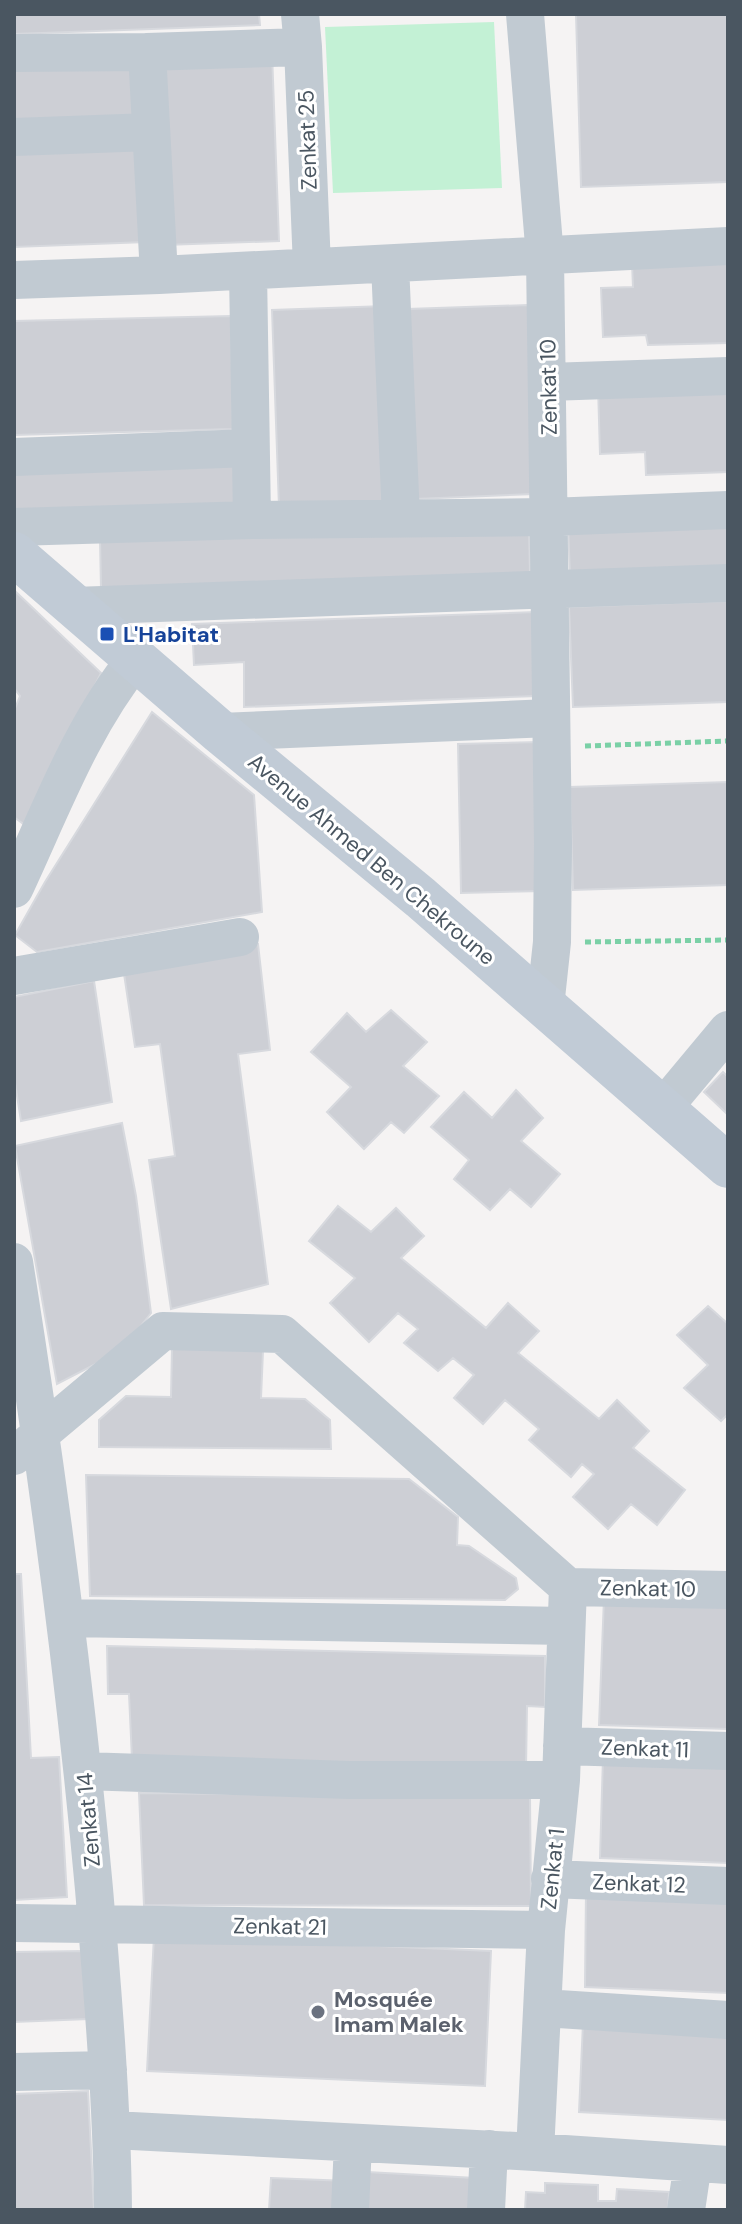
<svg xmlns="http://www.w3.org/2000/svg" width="742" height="2224" viewBox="0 0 742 2224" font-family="'DM Sans',sans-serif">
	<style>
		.green { fill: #c3f1d5 }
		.building { fill: #cdcfd5; stroke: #d7d9de; stroke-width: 2 }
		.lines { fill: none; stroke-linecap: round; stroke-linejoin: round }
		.path { stroke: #7ad0a6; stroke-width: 5; stroke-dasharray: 6 4; stroke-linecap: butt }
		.minor { stroke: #c1cad2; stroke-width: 38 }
		.secondary { stroke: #c1cbd6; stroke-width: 44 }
		.transit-dot { fill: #1a4fb4; stroke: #fff; stroke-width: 3 }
		.worship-dot { fill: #6b7280; stroke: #fff; stroke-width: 3 }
		.labels { text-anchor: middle; stroke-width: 6; stroke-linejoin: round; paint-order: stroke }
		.street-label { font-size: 22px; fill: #4a5661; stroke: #fff }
		.transit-label { font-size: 22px; font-weight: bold; fill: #164399; stroke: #fff; text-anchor: start }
		.worship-label { font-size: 22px; font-weight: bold; fill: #5b616d; stroke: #fff; text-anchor: start }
	</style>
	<rect width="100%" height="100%" fill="#f5f3f3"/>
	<path class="green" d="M494,22L502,188L333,193L325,27Z"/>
	<path class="building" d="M14,14H259L260,25L14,34Z
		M576,14H728V182L581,187Z
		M272,53L279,241L165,245L157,58Z
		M135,59L137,121L14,124V63Z
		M142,146L146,242L14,247V151Z
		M728,260V343L648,345L646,335L603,337L601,288L633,287L632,263Z
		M528,305L534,494L415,499L408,309Z
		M385,306L391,503L279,507L272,310Z
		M231,316L233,429L14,435V321Z
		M728,382V472L646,475L645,452L600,454L598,386Z
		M237,453L239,504L14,510V461Z
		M728,520V571L570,576L568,525Z
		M529,526L530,574L101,588L100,539Z
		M16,592L101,673L26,826L14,817V711L20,696L14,688V593Z
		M728,601V702L573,707L569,607Z
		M536,612L537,696L244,707V662L194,665L192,624Z
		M152,712L254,795L262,912L37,952L15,935L45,882Z
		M540,742L543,891L461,893L458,744Z
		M728,782V885L573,890L570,787Z
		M258,944L270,1050L238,1054L268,1284L171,1309L149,1160L175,1156L160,1044L135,1047L123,967Z
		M94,981L112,1102L21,1121L14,1077V997Z
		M391,1010L427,1042L403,1066L439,1096L404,1133L391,1122L364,1149L327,1112L351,1087L311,1052L347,1013L366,1032Z
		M723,1072L728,1077V1115L704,1092Z
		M516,1090L543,1118L521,1141L560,1174L531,1207L510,1189L490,1210L454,1179L469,1160L431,1127L464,1092L492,1118Z
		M122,1123L136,1196L151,1313L121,1351L57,1384L15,1146Z
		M338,1206L371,1232L396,1208L424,1236L401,1258L486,1328L508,1303L539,1331L518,1353L599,1419L617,1400L649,1431L633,1448L685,1490L657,1525L631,1504L608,1529L573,1497L594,1474L582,1464L571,1477L529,1440L539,1429L505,1400L483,1424L454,1398L474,1375L453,1358L438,1371L404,1343L418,1329L398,1313L369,1342L330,1303L355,1278L309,1241Z
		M708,1306L728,1324V1414L721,1421L684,1388L708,1365L677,1335Z
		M172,1348L263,1351L261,1398L305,1399L330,1420L331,1449L99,1447V1420L126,1396L171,1397Z
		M86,1475L409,1479L458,1517L457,1545L469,1546L516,1578L518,1589L505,1600L90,1596Z
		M14,1574H21L31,1758L59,1757L67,1897L14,1900Z
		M604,1598L728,1601V1729L599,1725Z
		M107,1646L545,1656V1707L527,1706L526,1768L132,1759L129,1694H108Z
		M603,1757L728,1762V1863L600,1858Z
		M139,1793L530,1797L531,1906L144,1905Z
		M586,1890L728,1896V1993L585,1987Z
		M154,1936L491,1951L485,2086L147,2071Z
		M84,1951L88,2019L14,2022V1952Z
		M583,2023L728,2030V2120L579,2112Z
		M88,2091L94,2210H14V2094Z
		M367,2172L475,2178L473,2210H365Z
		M271,2178L348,2181L347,2210H269Z
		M545,2183L598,2185V2201H616L617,2189L669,2192L668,2210H525L526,2192L545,2193Z"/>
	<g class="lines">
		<path class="path" d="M585,746L728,741
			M585,942L728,940"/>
		<path class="minor" d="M300,14L303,47L312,267
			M525,14L545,257L553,844L552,942L545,1007
			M147,52L159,275
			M14,53L147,52L303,47
			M14,137L151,132
			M390,264L401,518
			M248,271L252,520
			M14,280L159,275L728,246
			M548,382L728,376
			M14,457L249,448
			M14,527L252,520L549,517L728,510
			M74,606L728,583
			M220,732L550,718
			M14,889C51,810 81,727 136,659
			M14,976L240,937
			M663,1108L728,1030
			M14,1262C47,1470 75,1679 94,1889C103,1996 112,2103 113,2210
			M14,1456L163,1331L282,1334L568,1587
			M568,1587L728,1590
			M65,1618L566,1626
			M562,1746L728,1751
			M83,1771L349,1780H561
			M550,1879L728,1886
			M14,1923L546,1930
			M543,2008L728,2020
			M14,2072L108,2070
			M113,2130L535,2152L728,2165
			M535,2152L546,1930L561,1780L568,1587
			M350,2210L353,2143
			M486,2210L489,2149
			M686,2210L693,2163"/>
		<path class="secondary" d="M14,554L220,732L421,898L728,1166"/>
	</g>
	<rect class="transit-dot" x="99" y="626" width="16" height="16" rx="4"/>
	<circle class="worship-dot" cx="318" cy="2012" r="8"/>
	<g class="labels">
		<g class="street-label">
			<text transform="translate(307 140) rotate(-92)" y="8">Zenkat 25</text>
			<text transform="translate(548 387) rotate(-91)" y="8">Zenkat 10</text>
			<text transform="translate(372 859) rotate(40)" y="8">Avenue Ahmed Ben Chekroune</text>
			<text transform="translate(648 1588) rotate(1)" y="8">Zenkat 10</text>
			<text transform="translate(645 1748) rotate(2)" y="8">Zenkat 11</text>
			<text transform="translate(88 1820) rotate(-95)" y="8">Zenkat 14</text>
			<text transform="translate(552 1869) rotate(-84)" y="8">Zenkat 1</text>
			<text transform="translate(639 1883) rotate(2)" y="8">Zenkat 12</text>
			<text transform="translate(280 1926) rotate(1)" y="8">Zenkat 21</text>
		</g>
		<g class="transit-label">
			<text x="123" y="642">L'Habitat</text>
		</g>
		<g class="worship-label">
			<text x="334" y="2007">Mosquée<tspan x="334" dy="25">Imam Malek</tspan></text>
		</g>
	</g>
	<rect width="742" height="2224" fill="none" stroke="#4a5661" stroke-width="32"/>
</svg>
